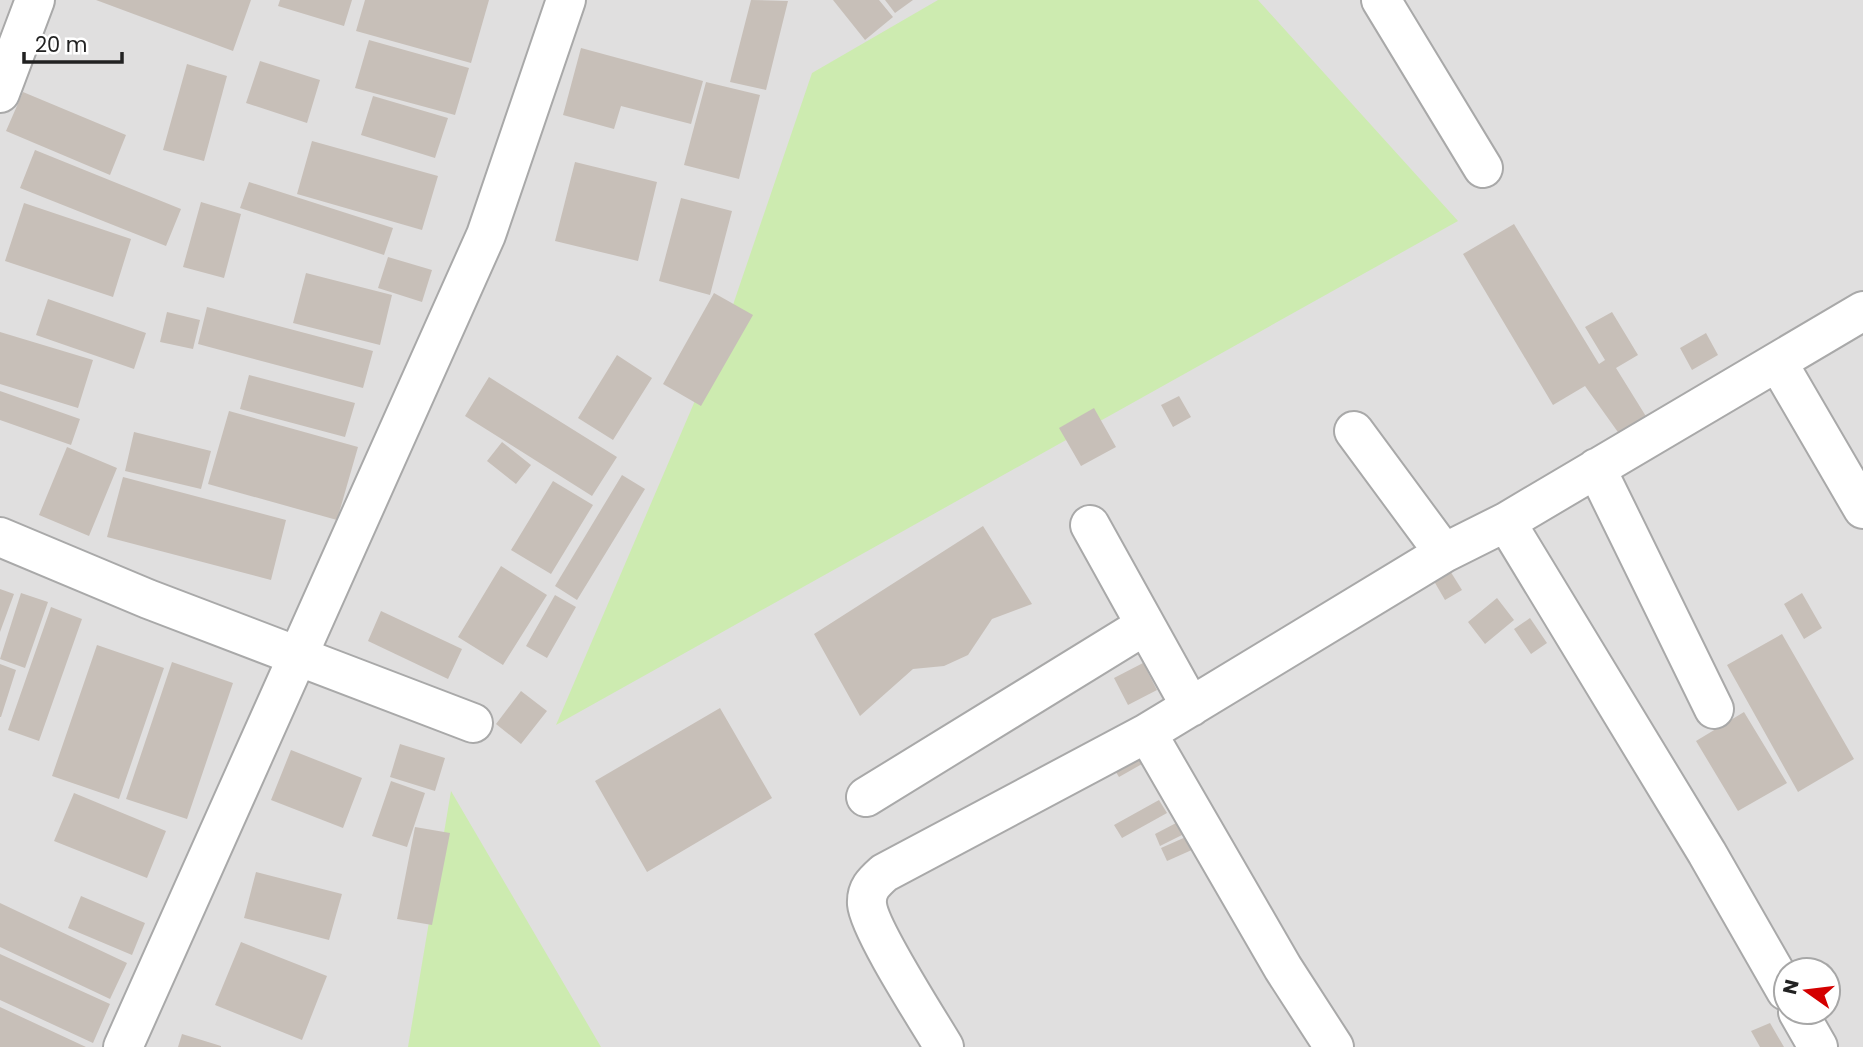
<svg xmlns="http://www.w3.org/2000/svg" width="1863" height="1047" viewBox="0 0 1863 1047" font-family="Poppins,sans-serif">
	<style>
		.residential { fill: #e0dfdf; fill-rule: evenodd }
		.grass { fill: #cdebb0 }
		.building { fill: #c7bfb8 }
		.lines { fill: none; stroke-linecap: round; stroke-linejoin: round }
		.minor-casing { stroke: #a9a9a9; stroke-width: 42 }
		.minor { stroke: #fff; stroke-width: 38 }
	</style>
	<rect width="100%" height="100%" fill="#f2efe9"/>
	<path class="residential" d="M0,0H1863V1047H0ZM1786,970H1828V1012H1786Z"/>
	<path class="grass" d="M938,0H1258L1458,221L556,725L721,340L812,73Z
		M451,791L601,1047H408Z"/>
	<path class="building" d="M96,0H251L233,51Z
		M280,0H352L344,26L278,6Z
		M365,0H489L471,63L356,31Z
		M751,0L788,1L766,90L730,82Z
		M833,0H879L893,17L865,40Z
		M885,0H913L895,13Z
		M369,40L469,68L455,115L355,88Z
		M581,48L703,81L691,124L621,106L614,129L563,115Z
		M260,61L320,80L307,123L246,103Z
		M187,64L227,76L204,161L163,150Z
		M706,82L760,95L739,179L684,165Z
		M23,92L126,135L110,175L6,131Z
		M373,96L448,118L435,158L361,135Z
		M312,141L438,176L422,230L297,194Z
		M35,150L181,209L166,246L20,188Z
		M575,162L657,182L638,261L555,241Z
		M249,182L393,228L384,255L240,208Z
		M681,198L732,211L710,295L659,281Z
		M201,202L241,214L224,278L183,267Z
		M24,203L131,239L113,297L5,261Z
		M1514,224L1599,364L1605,360L1585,327L1612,312L1638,355L1616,368L1647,418L1620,435L1585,386L1553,405L1463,254Z
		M388,257L432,270L422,302L378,288Z
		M306,273L392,295L380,345L293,323Z
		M714,293L753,315L701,406L663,384Z
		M48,299L146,333L134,369L36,335Z
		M207,307L373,351L363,388L198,344Z
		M167,312L200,320L193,349L160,342Z
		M0,332L93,360L78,408L0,384Z
		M1706,333L1718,355L1692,370L1680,348Z
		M617,355L652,378L613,440L578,418Z
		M249,375L355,403L345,437L240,409Z
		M489,377L617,457L592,496L465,416Z
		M0,391L80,419L71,445L0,420Z
		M1179,396L1191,417L1173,427L1161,405Z
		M1094,408L1116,447L1081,466L1059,428Z
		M229,411L358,447L337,520L208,484Z
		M134,432L211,451L201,489L125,471Z
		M502,442L531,465L516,484L487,461Z
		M67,447L117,468L89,536L39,515Z
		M622,475L645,489L577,600L555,586Z
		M123,477L286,520L271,580L107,537Z
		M553,481L593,505L551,574L511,550Z
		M983,526L1032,604L992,619L968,655L944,666L913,669L860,716L814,634Z
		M501,566L547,595L503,665L458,637Z
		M1447,566L1462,590L1445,600L1431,576Z
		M0,589L14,594L0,632Z
		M21,593L48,602L25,668L0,659Z
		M1802,593L1822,628L1804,639L1784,604Z
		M555,595L576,607L547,658L526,646Z
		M1497,598L1514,620L1485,644L1468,622Z
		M51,607L82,619L39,741L8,730Z
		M381,611L462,649L448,679L368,641Z
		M1530,618L1547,643L1531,654L1514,629Z
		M1782,634L1854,759L1798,792L1727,665Z
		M97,645L164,668L119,799L52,776Z
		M172,662L233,683L187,819L126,799Z
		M1143,663L1157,690L1128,705L1114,678Z
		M0,664L16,670L1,717H0Z
		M521,691L547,711L521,744L496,724Z
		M720,708L772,798L647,872L595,781Z
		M1744,712L1787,783L1738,811L1696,741Z
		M400,744L445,758L435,791L390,777Z
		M291,750L362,778L343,828L271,800Z
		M1138,756L1142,764L1119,777L1114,769Z
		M391,781L425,793L407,847L372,836Z
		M74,793L166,831L147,878L54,841Z
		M1159,800L1167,813L1122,838L1114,825Z
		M1178,822L1184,834L1160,846L1155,834Z
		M415,827L450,833L432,925L397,919Z
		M1188,836L1194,849L1167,861L1161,848Z
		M256,872L342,894L329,940L244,918Z
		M81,896L145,923L132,955L68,928Z
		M0,903L127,963L110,999L0,947Z
		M241,942L327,976L302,1040L215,1005Z
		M0,954L110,1004L93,1043L0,1000Z
		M0,1007L86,1047H0Z
		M1770,1023L1784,1047H1760L1751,1031Z
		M182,1034L221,1046V1047H178Z"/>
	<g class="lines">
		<defs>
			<path id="minor" d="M1381,0L1483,168
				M0,93L35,0
				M1778,363L1863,509
				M1354,431L1444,553
				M1596,468L1714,709
				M1506,522L1707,853L1786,991
				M1090,525L1191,707
				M0,537L148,599L473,723
				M1147,733L1283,968L1334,1047
				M866,797L1144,626
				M1798,1012L1818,1047
				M123,1047L486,235L566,0
				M944,1047C928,1020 869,929 867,904C866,889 874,882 884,873L1147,733L1444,553L1506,522L1863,311"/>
		</defs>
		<use href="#minor" class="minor-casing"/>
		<use href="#minor" class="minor"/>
	</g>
	<g transform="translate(1807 991) rotate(284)"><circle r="33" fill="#ffffff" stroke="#a7a7a7" stroke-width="2"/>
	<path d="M0-5L12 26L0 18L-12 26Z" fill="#d40000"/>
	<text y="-10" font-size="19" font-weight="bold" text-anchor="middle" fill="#222222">N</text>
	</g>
	<path d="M24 52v10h98v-10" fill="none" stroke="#222222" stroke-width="3.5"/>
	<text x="35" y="52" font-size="21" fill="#222222" stroke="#ffffff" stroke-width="5" paint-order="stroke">20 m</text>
</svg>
